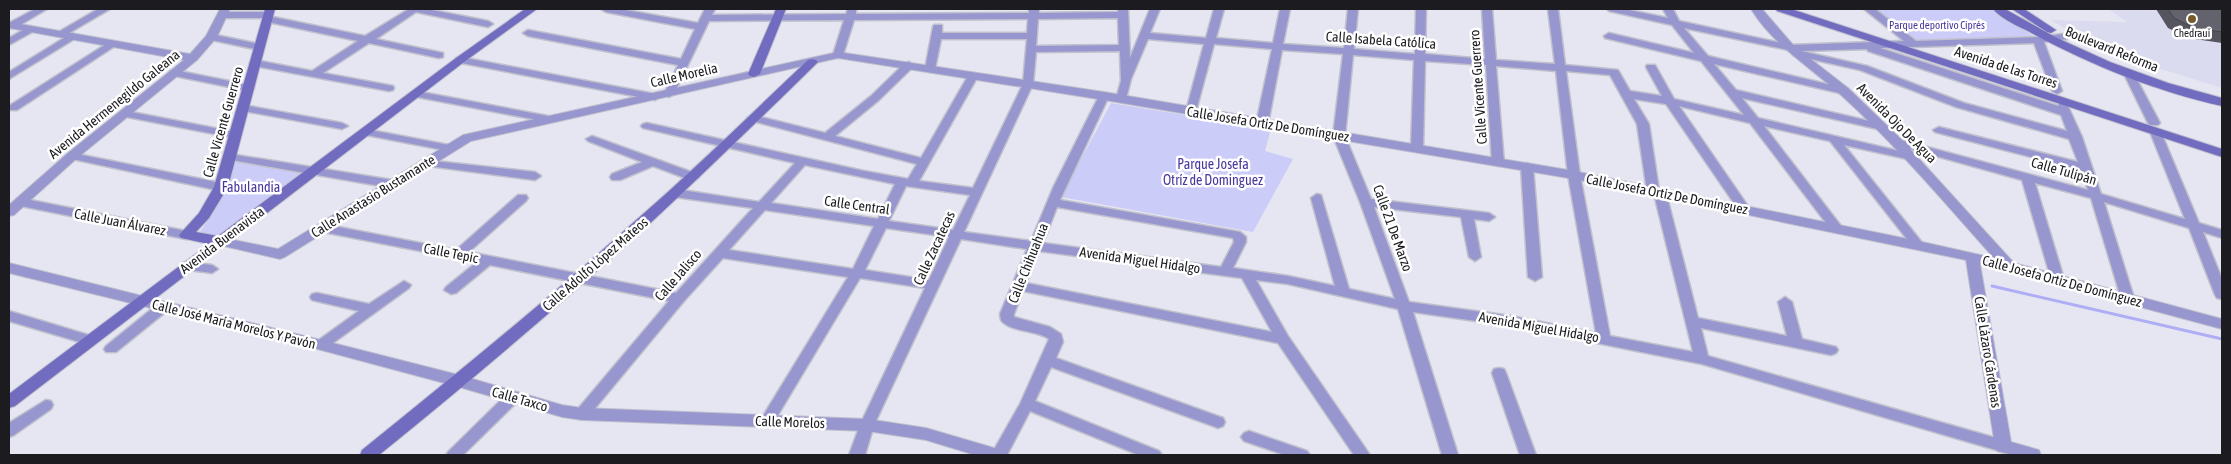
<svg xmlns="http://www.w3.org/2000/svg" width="2231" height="464" viewBox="0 0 2231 464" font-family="'Asap Condensed',sans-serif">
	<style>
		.built { fill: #dadbef }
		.green { fill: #cbccf8 }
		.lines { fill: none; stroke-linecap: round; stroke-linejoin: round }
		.stream { stroke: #afaef5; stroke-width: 3 }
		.minor-casing { stroke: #c1c1cd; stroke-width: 3 }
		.tertiary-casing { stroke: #c1c1cd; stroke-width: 2 }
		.secondary-casing { stroke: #c1c1cd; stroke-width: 2 }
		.minor { fill: #9796cf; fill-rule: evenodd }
		.tertiary { fill: #9796cf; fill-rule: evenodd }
		.secondary { fill: #726cc0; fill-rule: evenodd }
		.wall { fill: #55555f }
		.building { fill: #63636e; stroke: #45454d }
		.poi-dot { fill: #77592d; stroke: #fff; stroke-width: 2 }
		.labels { text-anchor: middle; stroke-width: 5; stroke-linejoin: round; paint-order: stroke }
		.far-park-label { font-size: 11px; fill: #48389d; stroke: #fff }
		.far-poi-label { font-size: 11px; fill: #1b1b20; stroke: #fff }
		.street-label { font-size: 14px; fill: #1b1b20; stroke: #fff }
		.park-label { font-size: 14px; fill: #48389d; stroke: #fff }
	</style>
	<rect width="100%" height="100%" fill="#e6e6f3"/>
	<path class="built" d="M2108,9H2222V88L2128,59L2089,42L2050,20L2127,22Z"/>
	<path class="green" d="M1874,9H1992L2033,36L1920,42Z
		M1111,103L1271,129L1265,151L1293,159L1253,232L1061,197Z
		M236,161L305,174L220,239L198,235L227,191Z"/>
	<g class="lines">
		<path class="stream" d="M1992,286L2222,339"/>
		<defs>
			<path id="minor" d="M35,9H47L15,28H9V23Z
				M98,9H110L64,36H56L55,34Z
				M409,9H427L488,21L493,24L488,27L416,12L376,39L443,53V57L439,58L369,43L323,73L393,86L394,88L393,90L389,91L255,66L250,63L255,60L312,71L358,41L268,22L265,21L264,18H223L218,15L223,12H269L272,13L273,17L365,36Z
				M601,9H620L698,23L705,9H715L712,15L846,14L848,9H856V14L1029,13V9H1039V13L1118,12V9H1128L1130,58L1150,9H1160L1150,33L1206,38L1214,9H1224L1216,38L1273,43L1280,9H1290L1283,44L1344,48L1348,9H1358L1354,49L1415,54L1416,9H1426L1425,54L1485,59L1482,9H1492L1496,60L1555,64L1548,9H1558L1565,65L1618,70L1630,91L1662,96L1646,67L1647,65H1655L1674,99L1744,115L1701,61L1605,38L1604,36L1609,33L1694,53L1672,25L1609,11L1607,9H1624L1668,18L1663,9H1673L1679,21L1790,45L1904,41L1864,9H1875L1916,41L2038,37L2063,34L2068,37L2067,39L2044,42L2062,91L2057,94L2052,91L2034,43L1880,48L2058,106L2059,104H2067L2082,137L2101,194L2185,219L2150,132L2156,129L2160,130L2199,223L2222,230V238L2203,232L2222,279V299L2217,298L2215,295L2189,228L2104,202L2134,298L2132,301H2122L2091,198L2035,183L2064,279L2062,282H2052L2022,180L1893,144L1891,142L1897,139L2088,190L2081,170L1935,132L1933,130L1939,127L2078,162L2069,139L1956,107L1860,70L1793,55V51L1684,28L1708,56L1848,89L1849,91L1848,93L1844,94L1714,64L1736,90L1886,125L1888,127L1886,129L1882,130L1742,98L1758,118L1916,155L1918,157L1912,160L1844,145L1924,245L1922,248H1914L1830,141L1764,126L1841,226L1843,229L1841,232H1833L1750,123L1679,106L1750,209L1748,212H1740L1666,104L1634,99L1649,124L1659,190H1664L1666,193L1698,318L1787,336L1778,302L1785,297L1792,302L1802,339L1836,347L1838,350L1836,353L1831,355L1701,328L1708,356L2003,440L2008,442L2011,446L2008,450L2003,452L1702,364L1511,326L1413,312L1458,455H1442L1398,309L1288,284L1256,280L1288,336L1370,455H1354L1278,343L1023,291L1014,314V317L1050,327L1061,334L1063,342L1056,358L1223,418L1225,422L1223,426L1218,428L1213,426L1051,367L1035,401L1159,451L1162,455H1139L1030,411L1007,455H991L1020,404L1049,339C1037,330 1009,332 1001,320L1000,314L1027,249L961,239L874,425L865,455H849L860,425L925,288L860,278L772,425L767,427L762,425L760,421L848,277L723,258L684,301L587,418L582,419L577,418L575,414L577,410L669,301L490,265L456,293L451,294L444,290L446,287L477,262L323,232L317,228L319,225L323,224L456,250L518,195H526L528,198L526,201L469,252L676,293L753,208L675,197L669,193L671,190L675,189L759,202L795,163L643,128L641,126L643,124L647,123L864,171L908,179L917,164L749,120L747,118L753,115L825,133L871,96L905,63L909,62L914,65L913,67L879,100L835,136L921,158L968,76L973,73L978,76L919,181L973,188L1023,84L1027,39H941L935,69L930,72L925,69L933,27L934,25H942V33H1027L1028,19L854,20L843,55L838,58L833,55L844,20L709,21L674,94L669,97L664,94L678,65L528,36L523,33L528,30L681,59L695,29L606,12ZM1118,18L1119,45L1036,46L1038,19ZM1148,39L1204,44L1186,111L1191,114L1196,111L1214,44L1272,49L1256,124L1262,127L1268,124L1282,50L1343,54L1333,136L1360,202L1395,299L1349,289L1321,195L1317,194L1311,198L1335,286L1288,276L1233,268L1246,242V237L1240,232L1060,200L1109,96L1104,93L1099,96L1053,188L1031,241L964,232L1033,84L1036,52L1120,51L1121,81L1116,99L1121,102L1126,99L1131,79ZM1867,49L1868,51L2061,115L2067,131L1964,103L1867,66L1801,51ZM1353,55L1414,60L1411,149L1417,152L1423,149L1425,61L1486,65L1492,163L1498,166L1504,163L1496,66L1556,71L1568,175L1596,333L1511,316L1409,302L1374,207L1461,217L1469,257L1475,261L1481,257L1474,219L1489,221L1495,217L1489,213L1371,199L1345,136ZM1566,71L1610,75L1637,124L1647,191L1649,194H1654L1693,352L1610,336L1580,175ZM805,165L895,184L878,219L771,203ZM906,186L970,195L953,230L889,221ZM1057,207L1233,238L1234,242L1221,267L1043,243ZM765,210L874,226L853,269L729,250ZM886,228L949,237L929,280L865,270ZM1039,251L1242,278L1272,332L1026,283Z
				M30,26L35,29L34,31L9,45V38Z
				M72,33L77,36L76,38L9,79V72Z
				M211,34L259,44L264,47L259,50L207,39V35Z
				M111,41L115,42V46L17,110H9V106Z
				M460,57L655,94L660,97L655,100L456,62V58Z
				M174,70L249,85L254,88L249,91L170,75V71Z
				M2129,71L2134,74L2160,123L2158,125H2150L2148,123L2124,74Z
				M416,91L548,116L554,119L548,122L412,96L411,94L412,92Z
				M243,105L342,123L348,126L342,129L239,110L238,108L239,106Z
				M126,111L235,132L241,135L235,138L122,116L120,114Z
				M365,129L449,145L455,148L449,151L361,134L359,132L361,130Z
				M592,136L697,174L699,177L693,181L653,166L620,180H612L610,177L612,174L642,162L588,141L586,139Z
				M72,153L221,183L227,187L221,191L68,158L66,156Z
				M230,154L392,180L398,184L392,188L226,159L224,157L226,155Z
				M425,160L535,172L541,176L535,180L421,165L419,163L421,161Z
				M1527,163L1533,167L1542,277L1535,281L1528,277L1521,167Z
				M20,198L186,231L192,235L186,239L16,205L14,202Z
				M187,262L212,265L218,269L212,273L182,269L181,266L182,263Z
				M404,281L411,285L409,288L326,348H316L314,345L316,342L359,311L312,300L310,297L312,294L317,293L369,304Z
				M163,302L170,307L168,310L116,352H106L104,349L106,346L158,304Z
				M9,311L95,337L97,340L95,343L90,345L9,321Z
				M1499,368L1504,369L1506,373L1536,455H1520L1492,373L1494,369Z
				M513,392L518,393L520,397L518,401L463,455H446L449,451L508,393Z
				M46,400L51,401L53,405L51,409L14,435L9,437V423Z
				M1249,431L1307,451L1310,455H1285L1244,441L1241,437L1244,433Z"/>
			<path id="tertiary" d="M220,9H230L217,37L197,60L76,159L14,215L9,216V205L68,153L184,60L9,28V22L190,54L206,36Z
				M1751,9H1762L1794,46L1848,88L1901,139L2014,263L2222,319V329L1980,264L2011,442L2039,450L2041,455H2013L1997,451L1995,446L1966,260L1574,179L1104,100L838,58L471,141L285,257L280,259L219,245L212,241L219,237L278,249L463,135L838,52L1104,92L1574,171L1918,241L1994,258C1944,202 1896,145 1841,95C1810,67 1773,45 1751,9Z
				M9,263L321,340L459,375L562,405L582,408L867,419L926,428L1001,450L1003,455H975L926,440L867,431L582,420L562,417L459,387L321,350L9,273Z"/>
			<path id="secondary" d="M265,9H275L228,187L209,218L196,232L218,236L456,58L525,9H537L464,62L15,406L9,408V394L209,244L181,238L179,235L199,213L214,187Z
				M776,9H786L760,74L754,77L750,76L748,74Z
				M1776,9H1791L2222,149V157L1777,11Z
				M1993,9H2005L2055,37L2110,62L2168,83L2222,98V106C2155,91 2088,64 2028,31C2017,26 2000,18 1993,9Z
				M2012,9H2024L2056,30L2051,33L2047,32Z
				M812,59L816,60L818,62L816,64C759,120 702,175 644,229C558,307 469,382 379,455H360L362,450C454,376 546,301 634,222C694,170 751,114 808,60Z"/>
		</defs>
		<use href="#minor" class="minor-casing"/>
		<use href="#tertiary" class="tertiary-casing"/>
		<use href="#secondary" class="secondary-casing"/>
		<use href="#minor" class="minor"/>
		<use href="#tertiary" class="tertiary"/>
		<use href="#secondary" class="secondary"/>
	</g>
	<path class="wall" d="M2156,9H2222V43L2188,38L2168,28Z"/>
	<path class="building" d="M2168,9H2222V32L2194,28L2174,18Z"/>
	<circle class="poi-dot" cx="2192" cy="19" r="5"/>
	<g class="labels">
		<g class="far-park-label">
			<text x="1937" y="29">Parque deportivo Ciprés</text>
		</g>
		<g class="far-poi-label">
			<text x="2192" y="37">Chedraui</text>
		</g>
		<g class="street-label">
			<text transform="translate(1381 40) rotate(4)" y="5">Calle Isabela Católica</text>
			<text transform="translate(2112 49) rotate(22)" y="5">Boulevard Reforma</text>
			<text transform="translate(2006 67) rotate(18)" y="5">Avenida de las Torres</text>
			<text transform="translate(684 75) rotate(-13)" y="5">Calle Morelia</text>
			<text transform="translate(1478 87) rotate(-94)" y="5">Calle Vicente Guerrero</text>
			<text transform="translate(114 104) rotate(-39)" y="5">Avenida Hermenegildo Galeana</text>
			<text transform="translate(223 122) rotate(-74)" y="5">Calle Vicente Guerrero</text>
			<text transform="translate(1897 123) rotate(45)" y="5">Avenida Ojo De Agua</text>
			<text transform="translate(1268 124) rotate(9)" y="5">Calle Josefa Ortiz De Domínguez</text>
			<text transform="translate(2064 171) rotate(16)" y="5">Calle Tulipán</text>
			<text transform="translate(1667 194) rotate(11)" y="5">Calle Josefa Ortiz De Domínguez</text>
			<text transform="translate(373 196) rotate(-32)" y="5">Calle Anastasio Bustamante</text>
			<text transform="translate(857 205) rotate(8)" y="5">Calle Central</text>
			<text transform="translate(120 222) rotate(11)" y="5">Calle Juan Álvarez</text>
			<text transform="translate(1393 228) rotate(70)" y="5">Calle 21 De Marzo</text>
			<text transform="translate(222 240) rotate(-37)" y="5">Avenida Buenavista</text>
			<text transform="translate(934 248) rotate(-65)" y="5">Calle Zacatecas</text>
			<text transform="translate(451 253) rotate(11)" y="5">Calle Tepic</text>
			<text transform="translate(1140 260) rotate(8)" y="5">Avenida Miguel Hidalgo</text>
			<text transform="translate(1028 263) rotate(-68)" y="5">Calle Chihuahua</text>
			<text transform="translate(595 264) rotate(-41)" y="5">Calle Adolfo López Mateos</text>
			<text transform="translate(678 275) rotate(-49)" y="5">Calle Jalisco</text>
			<text transform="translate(2062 281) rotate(15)" y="5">Calle Josefa Ortiz De Domínguez</text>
			<text transform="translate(234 324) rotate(14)" y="5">Calle José María Morelos Y Pavón</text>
			<text transform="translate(1539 327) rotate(10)" y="5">Avenida Miguel Hidalgo</text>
			<text transform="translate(1988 352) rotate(81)" y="5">Calle Lázaro Cárdenas</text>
			<text transform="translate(520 399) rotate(16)" y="5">Calle Taxco</text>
			<text transform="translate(790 422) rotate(2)" y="5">Calle Morelos</text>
		</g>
		<g class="park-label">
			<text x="1213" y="169">Parque Josefa<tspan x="1213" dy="16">Otríz de Dominguez</tspan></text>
			<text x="251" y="192">Fabulandia</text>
		</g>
	</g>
	<rect width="2231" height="464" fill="none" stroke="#1b1b20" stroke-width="20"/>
</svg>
